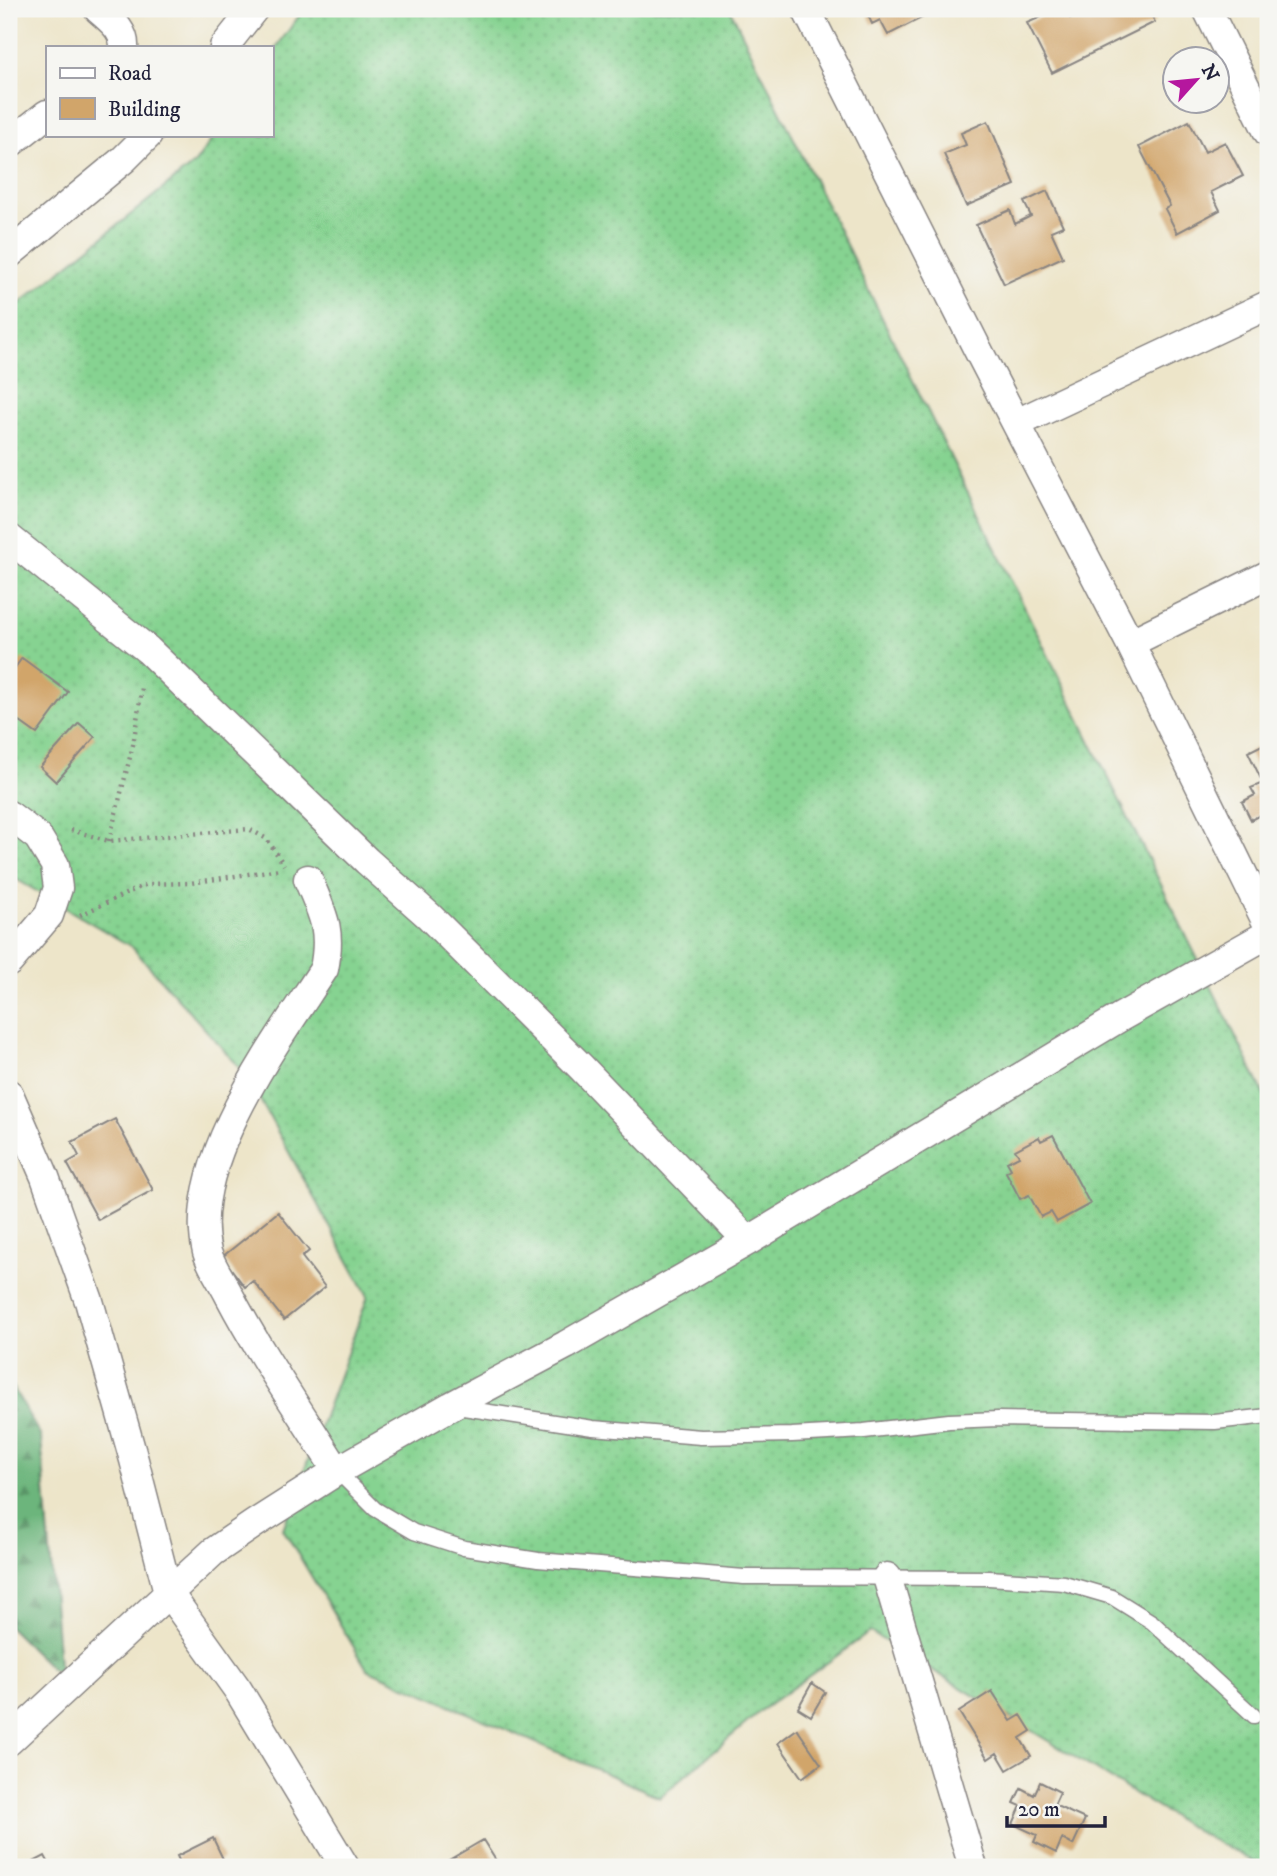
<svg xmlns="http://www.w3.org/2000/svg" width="1277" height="1876" viewBox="0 0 1277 1876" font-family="'IM FELL DW Pica',serif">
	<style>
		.grass { fill: url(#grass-dots); stroke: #547a66; stroke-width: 2 }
		.forest { fill: url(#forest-firs); stroke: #476c5b; stroke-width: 2 }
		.building { fill: #d1a56a }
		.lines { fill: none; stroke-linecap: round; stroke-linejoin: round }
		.lane-casing { stroke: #888482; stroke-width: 17 }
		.street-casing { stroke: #888482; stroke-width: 31 }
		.path { stroke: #888482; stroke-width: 4.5; stroke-dasharray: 2 5; stroke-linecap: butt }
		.lane { stroke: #fff; stroke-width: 14 }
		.street { stroke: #fff; stroke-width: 28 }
	</style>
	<defs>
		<pattern id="grass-dots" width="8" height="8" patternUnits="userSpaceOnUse" patternTransform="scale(1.75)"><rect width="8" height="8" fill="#86d391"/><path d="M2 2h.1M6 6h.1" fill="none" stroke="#73b57e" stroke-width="1.8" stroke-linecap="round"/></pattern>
		<pattern id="forest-firs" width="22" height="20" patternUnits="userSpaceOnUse" patternTransform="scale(1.75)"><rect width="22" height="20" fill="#6cb57b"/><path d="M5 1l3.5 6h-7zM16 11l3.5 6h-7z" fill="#589366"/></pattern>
	</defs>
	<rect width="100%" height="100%" fill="#f6f6f2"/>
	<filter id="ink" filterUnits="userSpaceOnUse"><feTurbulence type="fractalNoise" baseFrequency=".0143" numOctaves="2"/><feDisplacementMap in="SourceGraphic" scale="14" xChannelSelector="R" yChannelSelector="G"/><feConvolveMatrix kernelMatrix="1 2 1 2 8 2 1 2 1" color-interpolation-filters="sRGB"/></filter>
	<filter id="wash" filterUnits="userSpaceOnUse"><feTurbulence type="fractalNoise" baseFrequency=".00686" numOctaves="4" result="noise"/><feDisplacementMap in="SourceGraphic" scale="28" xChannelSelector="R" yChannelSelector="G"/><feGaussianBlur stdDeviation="1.57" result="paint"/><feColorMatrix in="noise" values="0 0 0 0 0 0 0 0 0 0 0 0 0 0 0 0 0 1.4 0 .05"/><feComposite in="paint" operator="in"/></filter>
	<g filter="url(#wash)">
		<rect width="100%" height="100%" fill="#ede5c9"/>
		<path class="grass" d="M304,9H730L1268,1102V1867H1264L1199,1833L870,1632L763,1709L660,1797L367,1669L283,1529L368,1296L247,1076L132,947L9,875V312L195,163L215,135H271V55Z"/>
		<path class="forest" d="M9,1380L41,1437L60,1677L9,1627Z"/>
		<g id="blocks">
			<path class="building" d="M865,9H939L888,35L880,20L872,24Z
				M1036,9H1066L1070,18L1088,9H1148L1155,22L1052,73L1027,23L1041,17Z
				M988,121L1015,185L966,206L944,154L966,145L961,133Z
				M1189,121L1205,152L1225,142L1243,176L1211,192L1220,210L1177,233L1165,209L1170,206L1139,147Z
				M1047,191L1063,226L1051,231L1063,257L1004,284L976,225L1010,210L1015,224L1031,216L1024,202Z
				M22,658L68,692L37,734L9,714V676Z
				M79,723L95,737L56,782L40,767Z
				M1268,742V823L1264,813L1251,820L1242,802L1255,795L1251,788L1263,783L1248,752Z
				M115,1119L153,1190L98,1220L67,1163L79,1156L72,1142Z
				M1053,1135L1090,1204L1057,1222L1051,1212L1041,1217L1029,1195L1020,1199L1006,1172L1011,1169L1007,1162L1019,1156L1015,1150L1039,1137L1041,1141Z
				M278,1212L309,1251L302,1257L325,1287L284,1320L253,1281L245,1287L222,1257Z
				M812,1683L825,1692L811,1716L798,1708Z
				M992,1691L1011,1721L1021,1715L1031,1731L1020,1738L1031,1756L1007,1770L997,1753L988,1759L959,1712Z
				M797,1729L821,1764L802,1778L778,1743Z
				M1040,1782L1060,1792L1054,1805L1085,1819L1073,1845L1062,1839L1056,1853L1034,1842L1037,1835L1013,1824L1021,1806L1014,1803L1021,1788L1034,1795Z
				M213,1838L223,1859L207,1867H182L177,1856Z
				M483,1840L500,1867H437Z
				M45,1856L51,1867H24Z"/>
		</g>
	</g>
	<g filter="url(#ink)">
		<use href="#blocks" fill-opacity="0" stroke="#888482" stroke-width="2"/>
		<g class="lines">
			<defs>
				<path id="lane" d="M457,1407L593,1428L701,1437L792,1435L864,1431L949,1421L998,1419L1215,1422L1268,1416
					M337,1471L375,1509L414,1532L464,1548L538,1560L744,1577L989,1578L1064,1583L1112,1597L1152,1622L1254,1716"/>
				<path id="street" d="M98,9C110,20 125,30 124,47
					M806,9L978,350L1130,643L1268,925
					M1207,9L1268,132
					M224,47L254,9
					M9,144L47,114
					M9,254L124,159L148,135
					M1017,423L1268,305
					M9,538L148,650L367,861L429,916L581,1067L748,1241
					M1130,643L1268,575
					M9,815L38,837L55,865L58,888L49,915L9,962
					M308,879C323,915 332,929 324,969C278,1040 185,1164 207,1252C211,1266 222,1281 229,1295C261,1356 301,1413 337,1471
					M9,1094L45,1177L89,1301L134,1460L168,1592L238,1690L345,1867
					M887,1577L973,1867
					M9,1741L213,1552L254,1524L337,1471L451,1406L566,1345L748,1241L1119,1018L1268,934"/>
			</defs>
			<use href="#lane" class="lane-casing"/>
			<use href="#street" class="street-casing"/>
			<path class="path" d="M71,830L109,841L249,829L267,839L284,865
				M109,841L133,745L142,688
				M80,915L147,884L191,883L280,869"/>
			<use href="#lane" class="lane"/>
			<use href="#street" class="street"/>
		</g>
	</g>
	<rect width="1277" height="1876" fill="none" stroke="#f6f6f2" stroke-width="35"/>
	<rect x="46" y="46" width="228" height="91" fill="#f6f6f2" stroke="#a1a1a9" stroke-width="2"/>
	<rect x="60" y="68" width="35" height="10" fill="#ffffff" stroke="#a1a1a9" stroke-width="2"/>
	<text x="108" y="80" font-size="21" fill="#22223b">Road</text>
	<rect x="60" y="98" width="35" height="21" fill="#d1a56a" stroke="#a1a1a9" stroke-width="2"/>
	<text x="108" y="116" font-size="21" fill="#22223b">Building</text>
	<g transform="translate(1196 80) rotate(63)"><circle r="33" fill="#f6f6f2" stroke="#a1a1a9" stroke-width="2"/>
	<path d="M0-5L12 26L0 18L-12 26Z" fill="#b5179e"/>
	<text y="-10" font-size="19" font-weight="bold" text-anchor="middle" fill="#22223b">N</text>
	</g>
	<path d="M1007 1816v10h98v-10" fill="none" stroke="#22223b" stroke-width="3.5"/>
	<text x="1018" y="1816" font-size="21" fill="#22223b" stroke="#f6f6f2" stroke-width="5" paint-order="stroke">20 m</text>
</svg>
